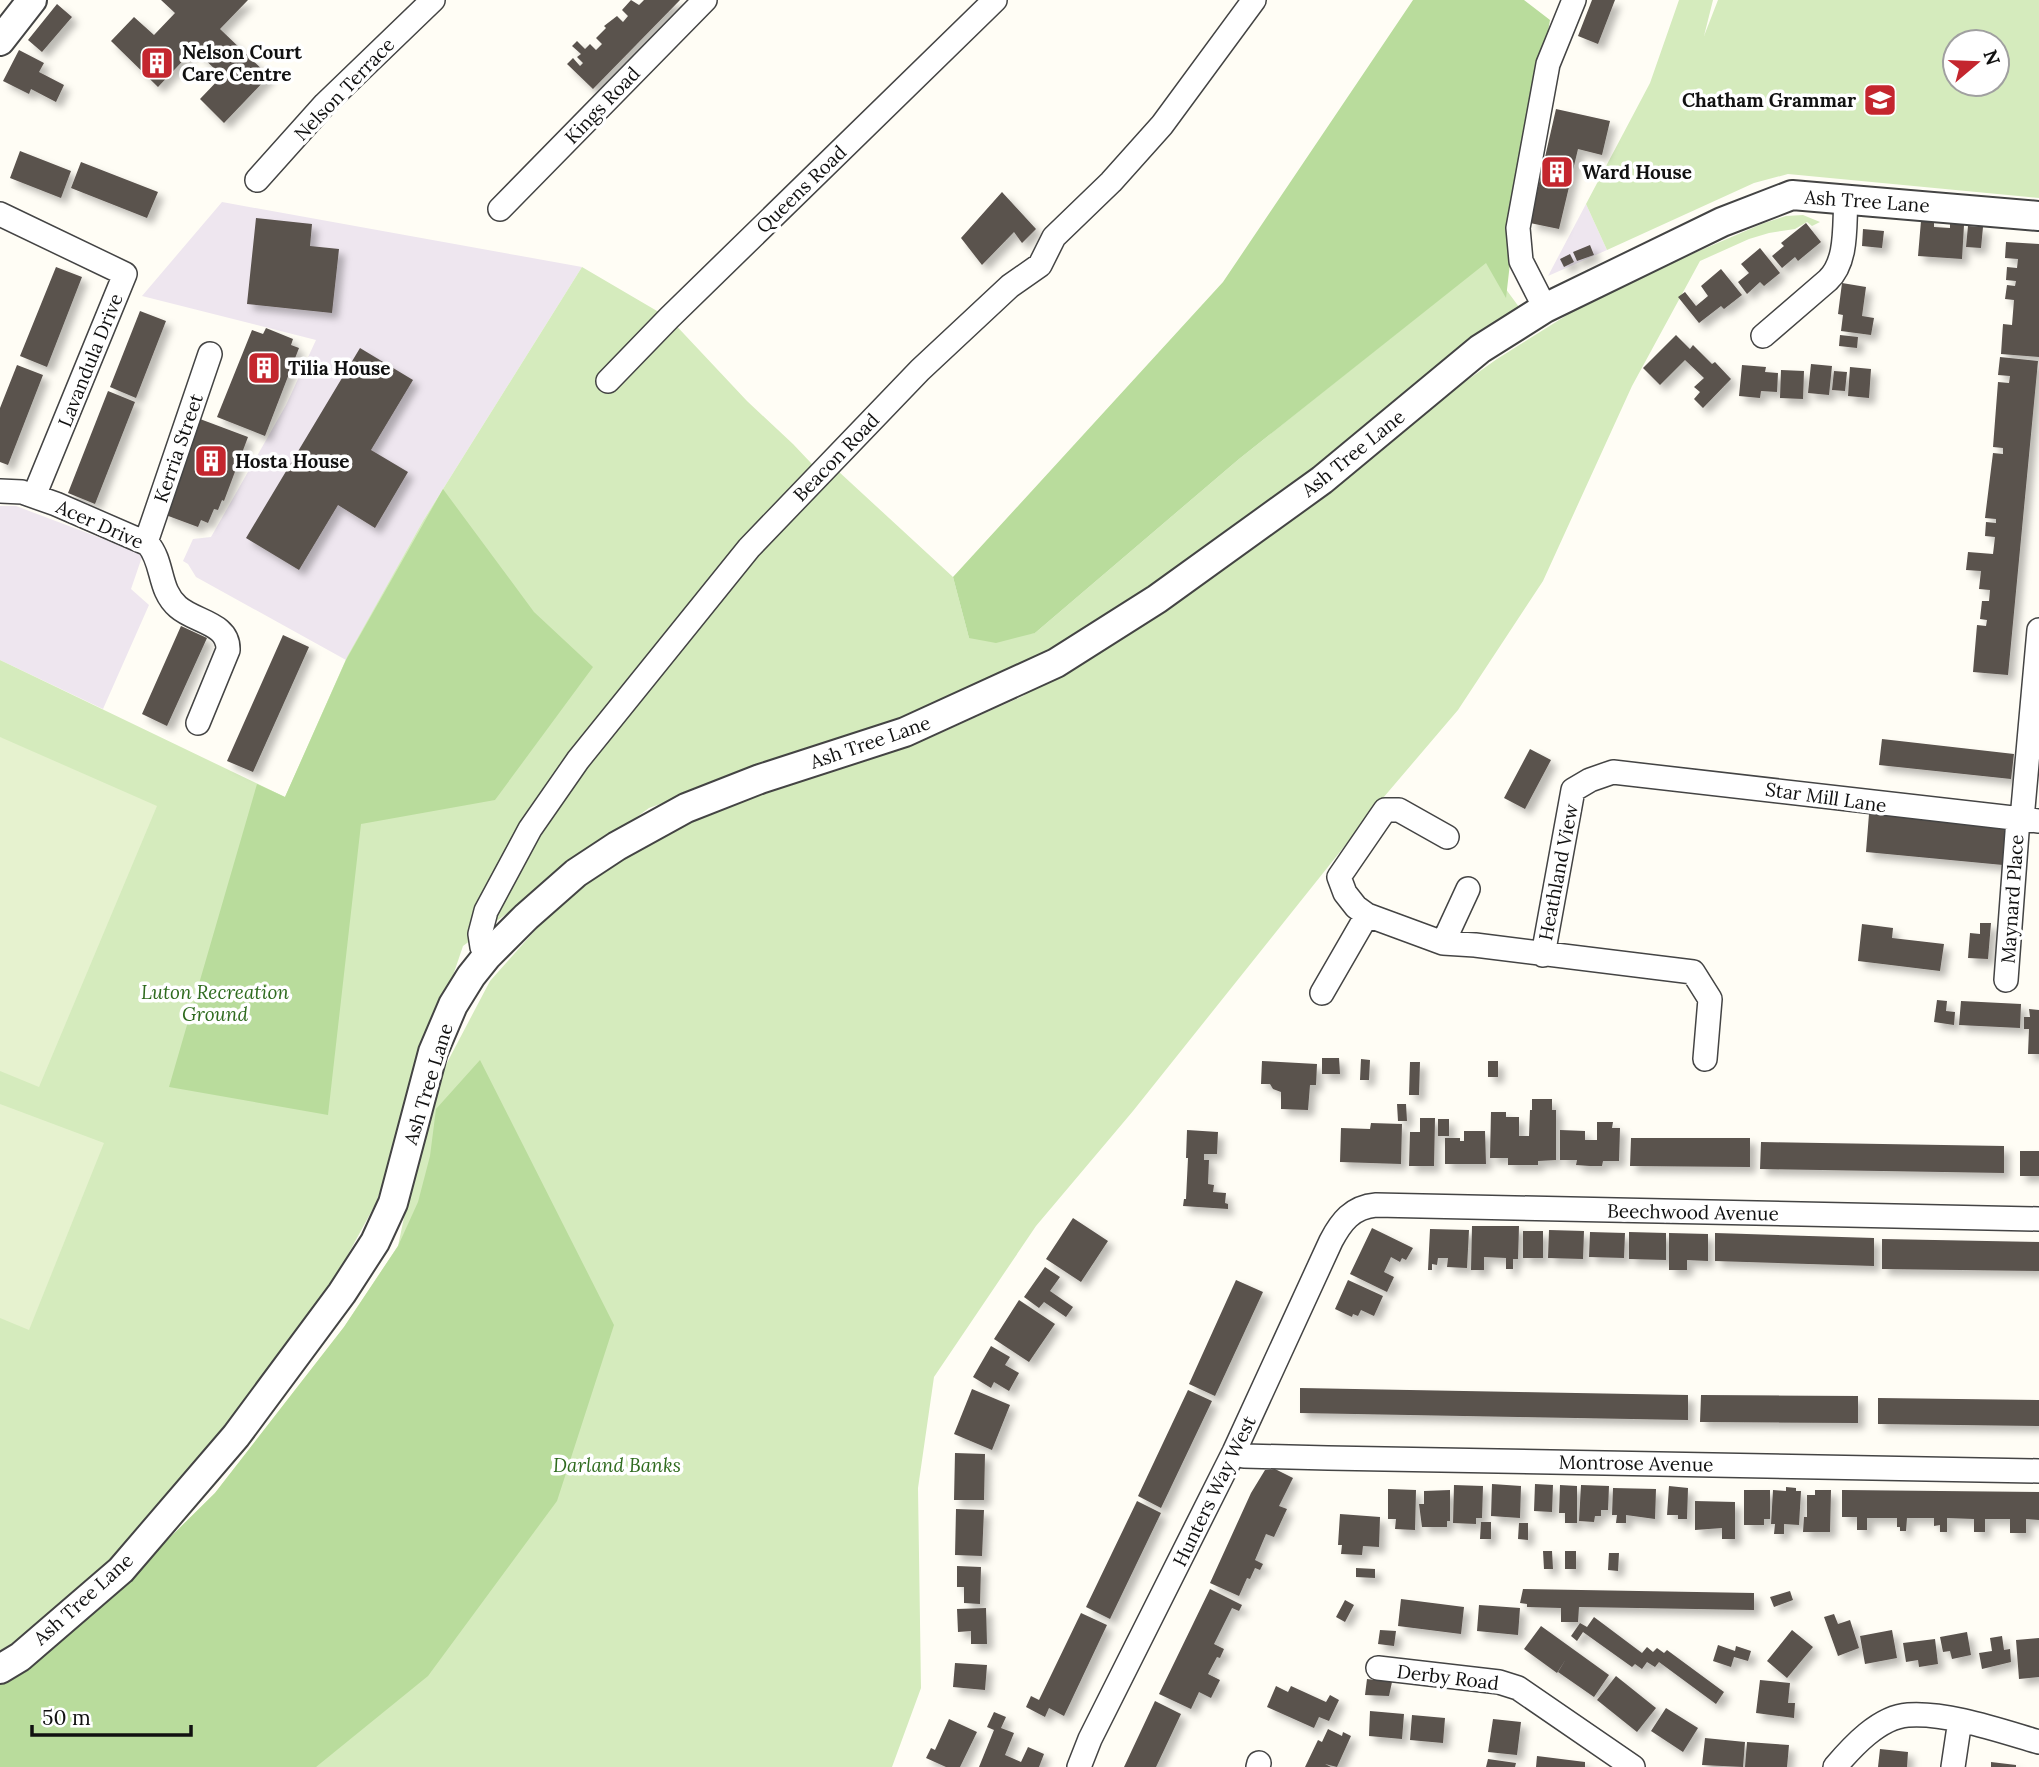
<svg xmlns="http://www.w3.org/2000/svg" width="2039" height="1767" viewBox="0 0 2039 1767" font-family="Lora,serif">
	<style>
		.industrial { fill: #eee6ef }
		.green { fill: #d5ebbd; fill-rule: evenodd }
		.forest { fill: #b9dc9c }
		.pitch { fill: #e6f2cf }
		.building { fill: #5a524d; filter: url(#shadow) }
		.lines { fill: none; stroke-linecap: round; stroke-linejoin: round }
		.minor-casing { stroke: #444; stroke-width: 26 }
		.tertiary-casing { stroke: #444; stroke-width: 32 }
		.minor { stroke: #fff; stroke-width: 23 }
		.tertiary { stroke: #fff; stroke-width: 28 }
		.labels { text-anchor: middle; stroke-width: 7; stroke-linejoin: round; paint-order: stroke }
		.poi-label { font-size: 19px; font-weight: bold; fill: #111; stroke: #fff; text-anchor: start }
		.street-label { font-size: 19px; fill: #111; stroke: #fff }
		.park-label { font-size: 19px; font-style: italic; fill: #2f6b1f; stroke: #fff }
	</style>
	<defs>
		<filter id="shadow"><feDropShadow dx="6" dy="6" stdDeviation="3.5" flood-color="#0004"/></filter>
	</defs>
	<rect width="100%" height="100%" fill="#fffdf5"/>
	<path class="industrial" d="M222,202L582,267L423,521L346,660L196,577L188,564L183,561L193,539L211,537L286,405L316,340L142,296Z
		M1586,204L1607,250L1548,276Z
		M0,506H16L143,554L131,589L149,605L103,709L0,660Z"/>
	<path class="green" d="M1679,0H1713L1704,36L1718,0H2039V198L1788,174L1754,183L1607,250L1586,204L1650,83ZM1955,42H1997V84H1955Z
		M1803,215L1820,222L1812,226L1807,222L1795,229L1769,233L1749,239L1700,261L1632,386L1543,581L1458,710L1383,798L1133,1111L1036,1226L934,1377L918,1488L921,1688L892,1767H0V1685L136,1571L215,1493L344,1327L398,1246L430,1095L490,981L570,891L682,822L862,758L927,739L1023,696L1497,359L1583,305L1685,257L1764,223L1786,216Z
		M1486,262L1519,307L1157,599L1056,663L649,808L463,946L376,1203L320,1306L134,1538L87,1586L0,1658V660L285,797L347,657L423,521L582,267L669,318L747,401L793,444L828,481L838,471L953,577L969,638L1035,633L1239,459Z"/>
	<path class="forest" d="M1413,0H1524L1550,20L1513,237L1506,298L1486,263L1239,459L1035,633L996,643L969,638L953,577L1223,282Z
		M443,489L534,612L593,667L495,800L361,824L328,1115L169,1087L257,784L285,797L346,660Z
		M480,1060L614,1325L557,1501L428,1676L316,1767H0V1685L136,1571L215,1493L344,1327L398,1246L418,1202L430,1156L436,1109Z"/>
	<path class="pitch" d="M0,737L157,806L39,1087L0,1071Z
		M0,1104L104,1143L29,1330L0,1318Z"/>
	<path class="building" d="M161,0H248L220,29L269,76L224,123L200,99L222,76L194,49L158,87L111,41L134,17L154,35L175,13Z
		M631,0L639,5L644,0H680L593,89L567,64L573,58L580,66L583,63L577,57L581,54L572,46L577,41L585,49L590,44L596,50L602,44L596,38L606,28L604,26L617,16L623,22L628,16L622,10Z
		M1592,0H1615L1598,44L1578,36Z
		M57,4L72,17L42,52L28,40Z
		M19,50L44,63L39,72L64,85L56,102L31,89L29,94L3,81Z
		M1556,109L1610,121L1602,155L1578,149L1559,229L1530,223Z
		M20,151L71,171L61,198L10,178Z
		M81,162L158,192L147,218L71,188Z
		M1002,192L1036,229L1022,243L1014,232L982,265L961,238Z
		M256,218L312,224L310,246L339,249L332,313L247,304Z
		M1921,221L1934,222V227L1950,228V224L1964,225L1962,259L1918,256Z
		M1806,223L1821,242L1798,261L1795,257L1782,268L1772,256L1784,246L1781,243Z
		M1968,226L1983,227L1981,248L1966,247Z
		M1863,229L1884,231L1882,248L1862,246Z
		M2006,242L2039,244V357L2001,354L2003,324L2012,325L2014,300L2005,299L2007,285L2015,286L2016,281L2006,280L2007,267L2017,268L2018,259L2005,258Z
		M1590,245L1594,255L1577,261L1573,252Z
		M1760,248L1780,273L1764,286L1760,282L1747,294L1738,282L1749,273L1741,264Z
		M1570,254L1574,262L1564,267L1560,259Z
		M56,267L82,277L47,367L20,356Z
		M1721,269L1742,295L1724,309L1721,306L1699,323L1678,297L1685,292L1696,306L1708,296L1701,286Z
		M1842,283L1866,287L1862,316L1874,318L1871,335L1841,331L1843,315L1838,314Z
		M140,311L166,321L136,398L110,387Z
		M266,328L293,339L291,345L299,348L265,436L217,417L252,330L263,334Z
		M1676,335L1690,349L1693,345L1712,364L1715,362L1731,379L1703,408L1694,399L1700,392L1694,387L1704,378L1685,360L1660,385L1643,368Z
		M1840,335L1858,337L1857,348L1839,346Z
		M360,348L413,380L371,450L408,472L375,528L338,505L299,570L246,538Z
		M2000,357L2038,361L2008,675L1973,672L1977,625L1986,626L1987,620L1980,619L1982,601H1989L1990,590L1979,589L1981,571L1966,570L1968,552L1993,554L1995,537L1985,536L1986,522L1996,523V519L1985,518L1993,453L2003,454V448L1993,447L1998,382L2009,383L2010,376L1998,375Z
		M1811,364L1832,366L1829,395L1808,393Z
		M17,365L43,375L8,465L0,462V408Z
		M1742,365L1766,367L1765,372L1778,373L1777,392L1761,391L1760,398L1739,396Z
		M1850,367L1871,369L1869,398L1848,396Z
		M1781,370L1804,371L1803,399L1780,398Z
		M1834,371L1847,372L1845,391L1832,390Z
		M108,391L135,402L95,504L68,493Z
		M200,419L248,437L224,501L222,500L218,510L214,509L208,523L201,520L198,527L163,514Z
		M181,626L207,638L167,726L142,714Z
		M283,635L309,647L253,772L227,761Z
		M1882,739L2014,754L2011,779L1879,765Z
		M1530,749L1551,760L1525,809L1504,798Z
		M1869,814L2006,827L2003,865L1866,852Z
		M1980,923H1991L1988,959L1968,958L1970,933L1980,934Z
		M1862,924L1893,928L1892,938L1944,944L1940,971L1858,961Z
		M1937,1000L1947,1001L1946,1011L1955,1012L1954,1025L1934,1022Z
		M1961,1001L2021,1004L2020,1028L1959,1025Z
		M2029,1009L2039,1010V1054H2028L2029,1029H2024V1017H2030Z
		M1322,1058H1339L1340,1074H1322Z
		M1361,1059L1370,1060L1369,1080H1360Z
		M1262,1061L1317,1064L1316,1085H1310L1308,1110L1281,1109V1092L1273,1089L1270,1084H1261Z
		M1488,1061H1498V1077H1488Z
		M1410,1062H1420L1419,1095H1409Z
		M1532,1099H1552V1110H1556V1160L1538,1161V1165H1508V1158H1490L1491,1112H1506V1117H1519V1136H1529L1530,1110H1532Z
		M1397,1104H1406L1407,1121H1398Z
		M1420,1118H1435L1434,1166H1409L1410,1132H1420Z
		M1438,1119H1449V1136H1438Z
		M1597,1122H1613L1612,1128H1620L1619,1161H1603L1602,1166H1590L1576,1165L1577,1160H1560V1130L1585,1131V1140H1597Z
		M1371,1123L1402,1124L1401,1164L1340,1162L1341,1128L1370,1129Z
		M1187,1130L1218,1132L1217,1154H1204V1160H1209L1208,1184L1214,1185L1213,1192L1226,1193L1225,1203L1228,1204V1209L1183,1206L1184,1199H1186L1188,1158H1186Z
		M1464,1131H1485L1486,1164H1445V1138H1460V1141H1464Z
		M1631,1138H1750V1167L1630,1166Z
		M1761,1142L2004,1146V1173L1760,1169Z
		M2020,1151H2039V1176H2020Z
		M1073,1218L1108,1241L1081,1282L1046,1259Z
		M1472,1226H1519L1518,1259H1513V1269H1506V1258L1484,1257V1270H1471Z
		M1372,1228L1413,1248L1406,1260L1402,1258L1400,1262L1391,1257L1384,1272L1394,1277L1387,1292L1350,1274Z
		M1430,1229L1469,1230L1467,1268L1447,1267L1448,1258H1438L1437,1265L1432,1264V1270H1428Z
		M1549,1230L1584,1231L1583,1259L1548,1258Z
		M1523,1231H1543V1258H1523Z
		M1590,1232L1625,1233L1624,1258L1589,1257Z
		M1629,1232L1666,1233V1260L1629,1259Z
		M1669,1233L1708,1234V1261L1687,1260V1270H1669Z
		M1715,1233L1874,1238V1266L1715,1261Z
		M1882,1239L2039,1242V1271L1882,1269Z
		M1045,1267L1060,1277L1050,1291L1073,1307L1066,1317L1044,1302L1039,1308L1024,1297Z
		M1236,1280L1263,1292L1215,1396L1189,1384Z
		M1348,1280L1383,1296L1374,1316L1361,1310L1358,1316L1353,1314L1352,1317L1335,1309Z
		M1019,1300L1055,1324L1029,1362L994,1339Z
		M991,1346L1010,1357L1005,1365L1019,1373L1009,1391L994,1382L991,1388L973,1377Z
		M1300,1388L1688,1395V1420L1300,1413Z
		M972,1389L1010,1405L992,1450L954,1434Z
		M1188,1390L1212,1401L1161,1508L1138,1496Z
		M1701,1395L1858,1396V1423L1700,1422Z
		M1878,1398L2039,1400V1426L1878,1424Z
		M955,1453L985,1454L984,1500H954Z
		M1275,1469L1293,1478L1279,1506L1287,1509L1274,1537L1266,1534L1255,1560L1263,1564L1260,1570L1255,1568L1250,1579L1247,1578L1239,1596L1210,1583L1251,1493L1265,1470Z
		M1492,1484L1521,1486L1520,1518L1491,1516Z
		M1535,1484L1553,1485L1552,1512L1534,1511Z
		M1454,1485L1483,1486L1482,1518H1476V1524L1453,1523Z
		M1560,1485L1577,1486V1523H1565V1513H1559Z
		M1581,1485L1609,1486L1608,1510H1601V1516H1595L1594,1522L1579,1521Z
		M1669,1486L1688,1488L1687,1519H1678V1515H1667Z
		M1786,1487L1796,1488V1491H1801L1799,1525L1784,1524V1534H1774L1775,1524H1771L1773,1490L1786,1491Z
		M1613,1488L1656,1489L1655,1519L1626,1515V1523H1616L1617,1515H1612Z
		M1388,1489L1416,1490L1415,1530L1395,1529L1396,1519H1388Z
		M1450,1490V1521H1447V1527H1422L1419,1504H1424V1491Z
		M1744,1490H1770V1519H1764V1525H1744Z
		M1815,1490H1831L1830,1532H1803L1804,1517H1807V1495H1815Z
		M1842,1490L2039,1492V1520L2026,1519V1533H2010V1519H1985V1532H1974V1519L1947,1518V1532H1940V1525L1934,1526V1518H1907L1906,1531H1900V1527H1897V1518H1867V1530H1857V1517H1842Z
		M1137,1501L1161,1513L1110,1619L1086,1607Z
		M1695,1501L1735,1502V1539H1722V1528L1695,1530Z
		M956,1509L984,1510L982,1556L955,1555Z
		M1340,1514L1380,1517L1379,1547L1363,1546L1362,1555L1341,1554L1342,1545H1338Z
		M1481,1522H1491V1539H1480Z
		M1519,1523H1528V1540L1518,1539Z
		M1543,1551H1552L1553,1569H1544Z
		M1565,1551H1576V1569H1565Z
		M1609,1553H1619L1618,1571L1608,1570Z
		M957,1566L981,1567L980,1604L964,1603V1587H957Z
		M1356,1568L1375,1569V1578L1356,1577Z
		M1210,1589L1242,1605L1239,1611L1232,1608L1214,1644L1224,1649L1220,1658L1217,1657L1208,1674L1220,1680L1211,1698L1199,1692L1191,1709L1159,1694Z
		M1523,1589L1754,1593V1610L1579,1607L1578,1622H1561V1608L1527,1607V1604L1520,1603Z
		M1790,1591L1793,1600L1774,1607L1770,1597Z
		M1401,1599L1464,1607L1461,1634L1398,1626Z
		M1345,1600L1354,1605L1345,1622L1336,1617Z
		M1479,1605L1520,1608L1518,1635L1477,1631Z
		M986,1608L987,1644H971V1631L958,1632L957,1609Z
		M1081,1613L1107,1625L1064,1716L1049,1708L1045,1717L1026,1707L1031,1696L1039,1700Z
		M1834,1614L1838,1624L1850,1620L1859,1648L1838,1656L1824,1617Z
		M1594,1617L1642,1653L1647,1647L1653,1652L1657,1648L1664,1653L1667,1650L1724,1692L1716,1704L1659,1662L1655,1667L1647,1662L1642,1669L1635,1664L1632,1667L1583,1632L1577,1641L1571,1636L1580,1623L1587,1627Z
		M1541,1626L1609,1675L1594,1697L1558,1672L1566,1659L1557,1673L1524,1649Z
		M1380,1630L1396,1631L1394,1646L1378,1644Z
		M1792,1630L1813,1647L1787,1678L1767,1661Z
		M1892,1630L1897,1658L1865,1664L1860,1636Z
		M1967,1632L1971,1655L1952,1659L1950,1651L1943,1652L1940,1637Z
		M2002,1636L2004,1650L2010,1649L2011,1662L1982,1669L1979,1653L1992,1651L1990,1638Z
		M2039,1638V1677L2019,1679L2016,1640Z
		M1935,1639L1938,1664L1919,1667L1918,1660L1906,1662L1903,1643Z
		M1718,1645L1735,1651L1736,1646L1751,1651L1748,1661L1734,1657L1731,1667L1713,1661Z
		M955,1663L987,1665L985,1690L953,1687Z
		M1616,1676L1656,1708L1637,1732L1597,1700Z
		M1367,1679L1392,1682L1389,1696L1365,1695Z
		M1760,1680L1790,1683L1788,1703H1795L1794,1718L1756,1713Z
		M1276,1686L1288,1692L1291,1686L1326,1702L1330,1695L1339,1700L1329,1721L1319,1717L1314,1728L1267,1707Z
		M1155,1701L1181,1714L1165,1748L1156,1767H1124Z
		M1666,1708L1698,1728L1683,1752L1651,1731Z
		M1370,1711L1404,1714L1402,1739L1369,1736Z
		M994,1712L1006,1717L1001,1728L1014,1733L1005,1755L1021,1762L1028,1747L1044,1754L1039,1767H979L994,1730L987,1727Z
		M1412,1715L1445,1718L1443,1743L1410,1740Z
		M949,1719L977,1732L960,1767H946L926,1758L931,1748L935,1750Z
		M1493,1719L1521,1722L1517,1755L1488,1752Z
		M1328,1729L1342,1736L1343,1732L1351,1736L1337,1767L1325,1764L1331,1767H1305L1318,1740L1322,1742Z
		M1705,1738L1745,1742L1743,1767L1702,1765Z
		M1747,1742L1789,1745L1787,1767H1745Z
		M1880,1749L1908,1752L1907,1767H1878Z
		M1537,1756L1585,1762V1767H1536Z
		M1488,1759L1516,1763L1515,1767H1486Z
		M1991,1762L2016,1765V1767H1991Z"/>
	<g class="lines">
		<defs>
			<path id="minor" d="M257,180L325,104L433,0
				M500,209L705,0
				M0,214L125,274L34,496
				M1545,308L1521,261L1518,228L1548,64L1574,0
				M1763,336L1828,280C1848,261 1844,225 1846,199
				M608,381L669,318L995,0
				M0,491L22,492L56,504L148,544C164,563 158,590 178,607C195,622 229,623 228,650L198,723
				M146,542L210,354
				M2022,819L2039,630
				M1447,837L1399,810H1385L1339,877L1345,893L1356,907L1367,915L1443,943L1475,945L1693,972L1710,999L1705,1059
				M1443,943L1468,889
				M1543,955L1573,790L1590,780L1613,772L2039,821
				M487,956L482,947L480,934L486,911L530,829L578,760L749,548L920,370L1010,286L1040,265L1054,237L1111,182L1162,125L1254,0
				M2006,980L2018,819
				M1322,993L1367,915
				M1234,1452L1244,1456L1328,1458L2039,1471
				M1378,1668L1499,1682L1518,1688L1633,1767
				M1079,1767L1090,1739L1234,1452L1331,1241C1341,1222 1352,1207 1376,1205L2039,1219
				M1258,1767L1259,1763
				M1835,1767C1852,1747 1879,1717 1908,1715C1947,1712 2001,1731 2039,1742
				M1953,1767L1960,1720"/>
			<path id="tertiary" d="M0,41L32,0
				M0,1669L20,1657L121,1570L236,1436L342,1293L375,1242L393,1203L433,1052L453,1005L471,976L487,956L526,917L576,873L617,846L686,808L760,779L905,732L1056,663L1157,599L1322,480L1480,349L1545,308L1722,222L1792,195L2039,216"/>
		</defs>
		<use href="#minor" class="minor-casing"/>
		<use href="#tertiary" class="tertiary-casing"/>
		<use href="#minor" class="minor"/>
		<use href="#tertiary" class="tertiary"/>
	</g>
	<defs>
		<symbol id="building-square" viewBox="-11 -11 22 22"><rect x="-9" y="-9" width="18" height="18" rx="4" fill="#c4262e" stroke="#fff"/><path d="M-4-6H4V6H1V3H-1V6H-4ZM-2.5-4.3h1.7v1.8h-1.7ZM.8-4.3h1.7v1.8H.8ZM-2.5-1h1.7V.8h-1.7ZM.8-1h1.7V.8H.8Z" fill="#fff"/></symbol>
		<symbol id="school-square" viewBox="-11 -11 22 22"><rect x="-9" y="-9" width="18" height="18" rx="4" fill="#c4262e" stroke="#fff"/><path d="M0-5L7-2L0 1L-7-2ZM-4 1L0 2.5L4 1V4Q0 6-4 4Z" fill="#fff"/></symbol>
	</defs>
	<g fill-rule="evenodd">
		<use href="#building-square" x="138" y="44" width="38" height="38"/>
		<use href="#school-square" x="1861" y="81" width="38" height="38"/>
		<use href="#building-square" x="1538" y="153" width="38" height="38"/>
		<use href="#building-square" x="245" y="349" width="38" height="38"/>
		<use href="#building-square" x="192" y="442" width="38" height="38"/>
	</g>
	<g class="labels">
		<g class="poi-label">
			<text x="182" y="59">Nelson Court<tspan x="182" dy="22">Care Centre</tspan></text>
			<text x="1856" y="107" text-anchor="end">Chatham Grammar</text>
			<text x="1582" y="179">Ward House</text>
			<text x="288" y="375">Tilia House</text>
			<text x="235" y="468">Hosta House</text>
		</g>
		<g class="street-label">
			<text transform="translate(344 89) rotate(-46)" y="7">Nelson Terrace</text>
			<text transform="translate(602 105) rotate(-46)" y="7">Kings Road</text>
			<text transform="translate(801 189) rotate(-44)" y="7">Queens Road</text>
			<text transform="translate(1867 201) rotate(4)" y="7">Ash Tree Lane</text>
			<text transform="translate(90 360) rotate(-68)" y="7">Lavandula Drive</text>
			<text transform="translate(178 448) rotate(-71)" y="7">Kerria Street</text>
			<text transform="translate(1353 453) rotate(-39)" y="7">Ash Tree Lane</text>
			<text transform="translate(836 457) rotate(-46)" y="7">Beacon Road</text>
			<text transform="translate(100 524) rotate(24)" y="7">Acer Drive</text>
			<text transform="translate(870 742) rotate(-19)" y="7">Ash Tree Lane</text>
			<text transform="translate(1826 797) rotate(8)" y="7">Star Mill Lane</text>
			<text transform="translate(1558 872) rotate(-79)" y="7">Heathland View</text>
			<text transform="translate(2012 899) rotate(-86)" y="7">Maynard Place</text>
			<text transform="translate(428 1084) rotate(-73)" y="7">Ash Tree Lane</text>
			<text transform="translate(1693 1212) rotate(1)" y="7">Beechwood Avenue</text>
			<text transform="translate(1636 1463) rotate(1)" y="7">Montrose Avenue</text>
			<text transform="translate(1214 1491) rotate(-64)" y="7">Hunters Way West</text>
			<text transform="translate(83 1599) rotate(-42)" y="7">Ash Tree Lane</text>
			<text transform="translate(1448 1677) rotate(7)" y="7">Derby Road</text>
		</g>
		<g class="park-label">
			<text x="215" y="999">Luton Recreation<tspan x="215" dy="22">Ground</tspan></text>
			<text x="617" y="1472">Darland Banks</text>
		</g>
	</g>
	<g transform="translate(1976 63) rotate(71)"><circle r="33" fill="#ffffff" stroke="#a0a0a0" stroke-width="2"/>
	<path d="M0-5L12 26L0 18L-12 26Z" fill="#c4262e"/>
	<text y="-10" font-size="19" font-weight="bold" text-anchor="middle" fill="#111111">N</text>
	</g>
	<path d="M32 1725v10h159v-10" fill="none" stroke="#111111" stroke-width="3.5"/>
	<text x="42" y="1725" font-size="21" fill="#111111" stroke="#ffffff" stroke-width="5" paint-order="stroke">50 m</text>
</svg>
